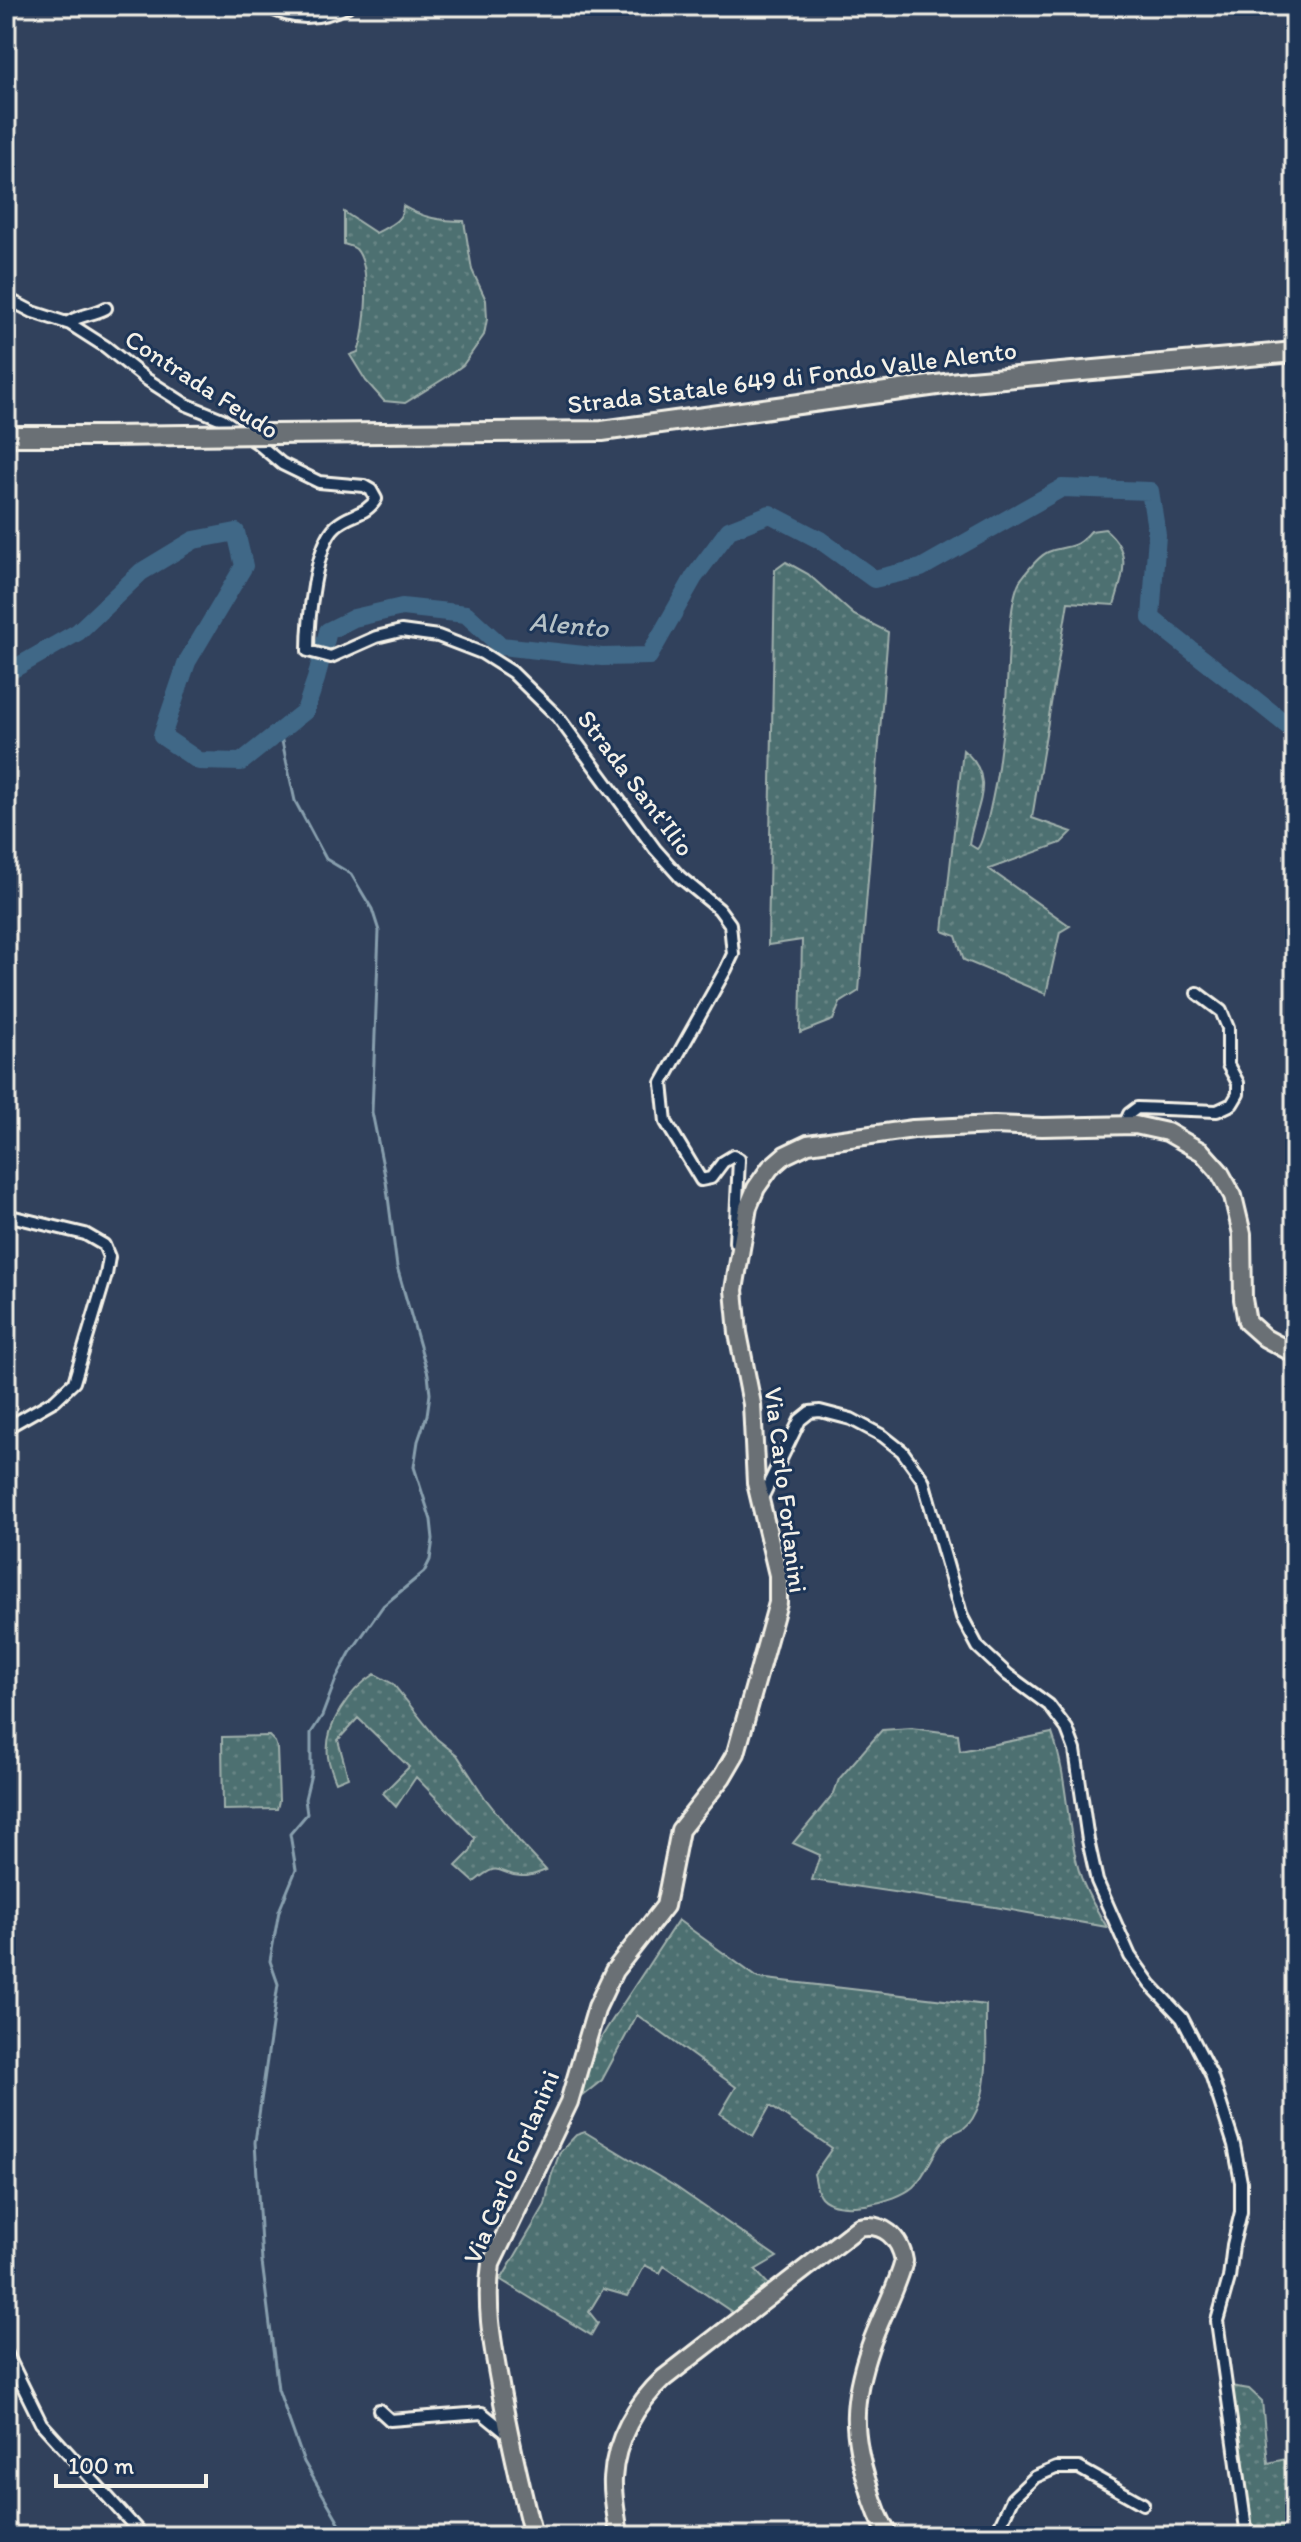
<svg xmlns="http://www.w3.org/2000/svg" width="1301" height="2542" viewBox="0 0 1301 2542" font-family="Itim,sans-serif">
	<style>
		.grass { fill: url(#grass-dots); stroke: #a0b0ac; stroke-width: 2 }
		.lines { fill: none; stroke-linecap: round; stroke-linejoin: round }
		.stream { stroke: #889fae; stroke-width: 3 }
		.river { stroke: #406887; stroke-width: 18 }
		.minor-casing { stroke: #f4f1e8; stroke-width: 16 }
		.primary-casing { stroke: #f4f1e8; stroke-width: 22 }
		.trunk-casing { stroke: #f4f1e8; stroke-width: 24 }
		.minor { stroke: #1d3557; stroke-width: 10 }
		.primary { stroke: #6a7074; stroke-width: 16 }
		.trunk { stroke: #6a7074; stroke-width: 18 }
		.trunk-bridge-casing { stroke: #f4f1e8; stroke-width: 24; stroke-linecap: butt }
		.trunk-bridge { stroke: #6a7074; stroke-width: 18 }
		.labels { text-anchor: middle; stroke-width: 6; stroke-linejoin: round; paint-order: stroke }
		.street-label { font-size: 26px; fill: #f4f1e8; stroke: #1d3557 }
		.water-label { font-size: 28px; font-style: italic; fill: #b5c1c6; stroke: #1d3557 }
	</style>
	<defs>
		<pattern id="grass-dots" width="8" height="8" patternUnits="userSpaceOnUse" patternTransform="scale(2)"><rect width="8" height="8" fill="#4d7071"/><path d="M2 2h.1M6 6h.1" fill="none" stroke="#678585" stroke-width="1.8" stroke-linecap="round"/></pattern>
	</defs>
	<rect width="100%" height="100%" fill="#31415c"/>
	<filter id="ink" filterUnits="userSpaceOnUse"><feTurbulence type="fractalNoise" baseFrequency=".0125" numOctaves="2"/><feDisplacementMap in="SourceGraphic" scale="16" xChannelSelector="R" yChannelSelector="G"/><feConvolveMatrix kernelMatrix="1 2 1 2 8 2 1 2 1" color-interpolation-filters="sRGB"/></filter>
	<g filter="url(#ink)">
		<path class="grass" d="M403,206C423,218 441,221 464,221L472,270L486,300L487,319L484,335L463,365L445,378L405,403L384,401L366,381L350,355L358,352C366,332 372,266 356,249C352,246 349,246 344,244V212L376,233C388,226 403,222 403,206Z
			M1105,529C1133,552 1123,575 1114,605L1068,602L1032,818L1072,832L1061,843L989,869L1070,926L1060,932L1046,994L964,960L956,936L943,931L963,750C999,779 974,808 969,844L977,849C985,842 996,781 998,767C1001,744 1004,722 1006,699C1009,673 1007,596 1022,578C1028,570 1039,556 1048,552C1069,544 1074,551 1091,531Z
			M786,562L808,574L854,615L888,632L859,991L840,1003L833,1020L800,1033L802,940L768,945L775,570Z
			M375,1674L393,1684L437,1739L457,1755L485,1798L519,1841L546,1870C538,1873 530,1877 521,1876C495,1874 502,1859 474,1882L456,1866L470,1852L475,1838L416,1777L396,1807L383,1793L409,1767L358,1718L338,1740L348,1777L336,1782C333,1774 329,1765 328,1757C324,1725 349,1690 375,1674Z
			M911,1728L958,1734L960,1751L1052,1733C1068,1778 1066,1826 1079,1871C1085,1891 1096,1909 1107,1927L995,1907L812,1880L820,1855L793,1843L834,1793L839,1779L882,1730Z
			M269,1736L275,1742L277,1748L279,1801L277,1809L223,1810L222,1737Z
			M678,1920L758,1978L986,2005C985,2037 990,2072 980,2102C977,2111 971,2123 964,2128C958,2132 952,2132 947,2137C933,2150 928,2173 913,2187C896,2202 838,2216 821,2197C816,2192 816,2180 814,2174L832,2148L770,2106L753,2136L720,2114L736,2087L637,2015L602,2080L582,2096L589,2059L607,2028Z
			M585,2132L676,2187L777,2257L755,2270L774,2290L738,2316L664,2266L660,2273L645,2265L628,2296L603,2289L589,2312L598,2323L591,2335L501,2280L545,2205L551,2177L560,2152L576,2135Z
			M1231,2386L1249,2389L1262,2401L1268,2463L1295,2457V2536H1251Z"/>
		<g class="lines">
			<path class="stream" d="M280,732L295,801L326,859L351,874L372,909L379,931L372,1112L386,1181L397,1267L428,1374L430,1394L427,1415L418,1441L414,1467L431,1520L433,1539L430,1560L424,1572L383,1606L350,1653L336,1679L322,1716L311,1733V1774L305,1799L307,1814L290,1834L296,1870L279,1911L270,1961L278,1984L255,2142L262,2262L278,2389L304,2462L347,2536
				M400,2536L412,2533L423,2536"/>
			<path class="river" d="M6,671H10L78,632L141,572L194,540L236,532L244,566L187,662L162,736L199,761L241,762L305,711L316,679L328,631L354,618L402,607L466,614L501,646L602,657L649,656L694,577L729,530L770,514L820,540L874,579L921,568L1062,488L1150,491L1157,535L1151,618C1198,657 1248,692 1295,732"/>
			<defs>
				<path id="minor" d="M267,6C294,22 320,20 348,6
					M6,298L33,312L70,324L106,347L146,379L185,404L222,419L256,442L282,464L319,482L364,486L371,490L376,499C366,516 350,513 336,526C315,544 308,623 308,651L331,657L376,637L401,631L438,636L482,653L512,672L558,717L655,849L680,877L719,909L730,924L733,954L726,969L662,1083L666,1122L701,1180L711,1178L723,1162L733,1156L739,1159L735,1242
					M67,323C79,315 93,315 106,308
					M1124,1125L1129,1114L1137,1108L1217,1111L1232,1104L1238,1094V1083L1228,1065V1028L1221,1011L1197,993
					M6,1215L85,1234L104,1245L109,1257L106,1275L74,1382L55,1400L6,1428
					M760,1502L800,1420L810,1412L820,1411L851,1419L883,1436L902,1451L923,1480L962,1617L978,1647L1008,1675L1049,1705L1067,1729L1075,1750L1088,1840L1097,1881L1130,1956L1150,1984L1182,2018L1211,2074L1234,2145L1241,2182V2212L1233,2245L1229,2278L1217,2321L1247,2536
					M6,2352L41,2423L143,2536
					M379,2410L390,2420L482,2413L509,2435
					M995,2536L1012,2499L1035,2477L1056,2468H1079L1143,2504"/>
				<path id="primary" d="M533,2536C520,2484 508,2432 499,2380C492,2341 485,2304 491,2264L569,2102L597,2007L614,1971L665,1906L680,1830L722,1777L736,1753L778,1603V1575L756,1483L752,1404L738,1333L734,1290L748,1207L756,1188L770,1168L785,1155L808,1144L913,1129L994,1125L1042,1127L1135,1125L1167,1132L1202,1152L1219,1171L1233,1196L1242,1234L1243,1299L1247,1322L1265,1338L1295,1354
					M619,2536C617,2517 612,2497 613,2479C615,2440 636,2404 664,2378L859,2227C883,2222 900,2237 904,2261C896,2291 880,2318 870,2347C852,2400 851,2432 868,2485C873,2503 879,2520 889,2536"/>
				<path id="trunk" d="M274,434L602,431L959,382L1295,352
					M6,436H107"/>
			</defs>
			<use href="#minor" class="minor-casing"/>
			<use href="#primary" class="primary-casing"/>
			<use href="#trunk" class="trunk-casing"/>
			<use href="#minor" class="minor"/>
			<use href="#primary" class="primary"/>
			<use href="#trunk" class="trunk"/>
			<defs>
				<path id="trunk-bridge" d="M107,436L274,434"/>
			</defs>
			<use href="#trunk-bridge" class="trunk-bridge-casing"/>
			<use href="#trunk-bridge" class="trunk-bridge"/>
		</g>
	</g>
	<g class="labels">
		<g class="street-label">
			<text transform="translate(792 377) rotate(-7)" y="9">Strada Statale 649 di Fondo Valle Alento</text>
			<text transform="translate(202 384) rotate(33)" y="9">Contrada Feudo</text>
			<text transform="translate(636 783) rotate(53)" y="9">Strada Sant'Ilio</text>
			<text transform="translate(786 1490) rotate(83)" y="9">Via Carlo Forlanini</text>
			<text transform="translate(511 2167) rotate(-67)" y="9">Via Carlo Forlanini</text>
		</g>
		<g class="water-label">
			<text transform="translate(569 624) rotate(5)" y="10">Alento</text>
		</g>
	</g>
	<rect width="1301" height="2542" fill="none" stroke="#1d3557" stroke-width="32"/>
	<rect x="16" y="16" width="1269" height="2510" fill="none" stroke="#f4f1e8" stroke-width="3" filter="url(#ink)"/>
	<path d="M56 2474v12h150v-12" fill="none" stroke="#f4f1e8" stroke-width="4"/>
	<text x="68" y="2474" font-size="24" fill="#f4f1e8" stroke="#1d3557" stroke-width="6" paint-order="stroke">100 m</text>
</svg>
